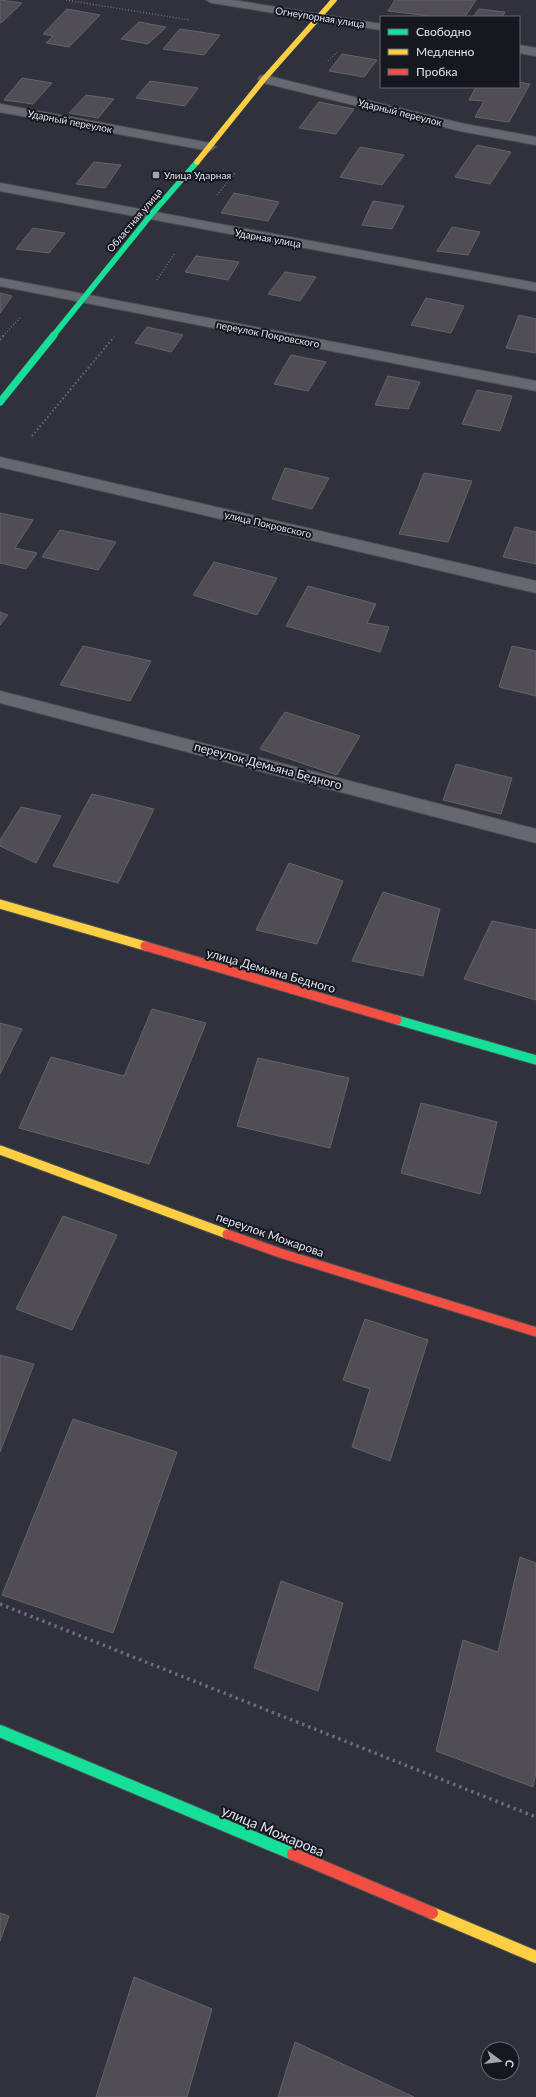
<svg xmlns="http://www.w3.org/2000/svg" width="536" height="2097" viewBox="0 0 536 2097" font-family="Lato,sans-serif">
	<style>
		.building { fill: #504d54; stroke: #656369 }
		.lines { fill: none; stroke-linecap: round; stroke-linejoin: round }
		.street-casing { stroke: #4c4f57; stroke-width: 2 }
		.fast-far3-casing { stroke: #4c4f57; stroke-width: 6 }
		.fast-far2-casing { stroke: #4c4f57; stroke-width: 8 }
		.fast-far1-casing { stroke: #4c4f57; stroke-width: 11 }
		.fast-casing { stroke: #4c4f57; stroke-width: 14 }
		.slow-far2-casing { stroke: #4c4f57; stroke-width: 6 }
		.slow-far1-casing { stroke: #4c4f57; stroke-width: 11 }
		.slow-casing { stroke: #4c4f57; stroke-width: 14 }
		.jam-far1-casing { stroke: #4c4f57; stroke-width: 11 }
		.jam-casing { stroke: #4c4f57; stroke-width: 14 }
		.path-far2 { stroke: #6b6e75; stroke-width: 1.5; stroke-dasharray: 1 2; stroke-linecap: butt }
		.path-far1 { stroke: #6b6e75; stroke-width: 2; stroke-dasharray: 1.5 2.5; stroke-linecap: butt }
		.path { stroke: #6b6e75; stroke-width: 3.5; stroke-dasharray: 2.5 4; stroke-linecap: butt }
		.street { fill: #666870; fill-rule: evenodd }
		.fast-far3 { stroke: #16e098; stroke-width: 5.5 }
		.fast-far2 { stroke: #16e098; stroke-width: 7 }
		.fast-far1 { stroke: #16e098; stroke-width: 9 }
		.fast { stroke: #16e098; stroke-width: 12 }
		.slow-far2 { stroke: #ffcf43; stroke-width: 5.5 }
		.slow-far1 { stroke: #ffcf43; stroke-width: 9 }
		.slow { stroke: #ffcf43; stroke-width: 12 }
		.jam-far1 { stroke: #f24e42; stroke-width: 9 }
		.jam { stroke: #f24e42; stroke-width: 12 }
		.poi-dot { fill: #a1a5af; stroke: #15181f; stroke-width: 1.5 }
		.labels { text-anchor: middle; stroke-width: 4; stroke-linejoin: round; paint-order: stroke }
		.far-street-label { font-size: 10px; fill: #dfe3ee; stroke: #15181f }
		.far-poi-label { font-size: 10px; fill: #dfe3ee; stroke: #15181f; text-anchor: start }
		.street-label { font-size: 12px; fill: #dfe3ee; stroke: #15181f }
		.near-street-label { font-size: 14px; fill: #dfe3ee; stroke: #15181f }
	</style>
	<rect width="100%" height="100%" fill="#2f323b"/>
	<path class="building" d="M0,0L22,3L1,23H0Z
		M395,0H476L465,17H438L388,11Z
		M67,9L100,15L69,47L46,43L53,36L43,34Z
		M479,9L505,12L502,17H473Z
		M139,22L166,27L148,44L121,39Z
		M180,29L220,35L204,55L163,49Z
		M342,54L377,60L364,77L329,71Z
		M22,78L52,83L33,104L4,100Z
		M150,81L198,88L185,106L136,98Z
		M519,82L530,84L509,122L475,117L484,101L469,100L476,87H519Z
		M86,95L114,99L98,118L69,113Z
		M319,102L354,109L336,134L299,128Z
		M477,145L511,152L490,184L455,177Z
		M360,147L404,155L382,185L340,177Z
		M94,162L121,165L105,188L76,184Z
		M234,193L279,202L268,221L221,213Z
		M373,201L404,206L392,229L362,225Z
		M452,227L480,232L468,255L437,251Z
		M33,228L65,233L49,253L16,249Z
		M196,256L239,262L228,280L185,272Z
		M285,272L316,277L300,301L268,294Z
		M0,293L12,296L0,313Z
		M426,298L464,306L451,333L411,325Z
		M519,315L536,319V353L506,348Z
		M147,327L183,335L171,352L135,343Z
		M291,355L326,362L308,391L274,384Z
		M388,376L420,382L408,409L375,405Z
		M477,390L512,396L500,431L462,424Z
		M285,468L329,478L312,509L272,499Z
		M424,473L472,481L448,542L399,534Z
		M0,513L33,520L15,548L37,553L26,569L0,563Z
		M515,527L536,532V564L503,557Z
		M60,530L116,542L98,570L42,557Z
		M214,562L277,578L257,615L193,595Z
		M308,586L376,604L367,623L389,627L380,652L286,626Z
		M0,612L8,615L0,625Z
		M83,646L151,661L130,701L60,685Z
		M512,646L536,651V696L499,687Z
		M285,712L360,736L337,775L260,749Z
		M456,764L512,778L501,814L443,800Z
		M92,794L154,809L118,883L53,866Z
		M21,807L61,816L36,863L0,846V840Z
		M289,863L343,881L317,944L256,930Z
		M383,892L440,909L423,976L352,961Z
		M492,921L536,930V1000L464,979Z
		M152,1009L206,1023L149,1164L19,1128L51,1057L124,1076Z
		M0,1023L22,1029L0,1074Z
		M258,1058L349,1078L330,1148L237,1126Z
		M421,1103L497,1122L480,1194L401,1173Z
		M63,1216L117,1235L72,1330L16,1309Z
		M365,1319L428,1340L390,1461L352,1447L370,1389L343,1380Z
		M0,1355L34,1364L0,1452Z
		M73,1419L177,1452L113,1633L2,1595Z
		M520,1557L536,1563V1772L533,1787L436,1751L463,1640L498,1652Z
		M281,1581L343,1603L318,1691L254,1668Z
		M0,1913L9,1916L0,1941Z
		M134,1977L212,2009L187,2097H96Z
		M295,2042L414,2097H278Z"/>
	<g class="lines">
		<defs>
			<path id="street" d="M206,0H233L381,24V30L212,3Z
				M519,45L536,48V56L519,53Z
				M264,75L460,123L536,137V145L460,131L260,82L258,79L260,76Z
				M0,104L210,143L216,147L210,151L0,112Z
				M0,183L536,283V291L0,191Z
				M0,278L536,381V391L0,286Z
				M0,457L536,581V593L0,467Z
				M0,691L536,829V843L0,703Z"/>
			<path id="fast-far3" d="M53,336L150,216L197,162"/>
			<path id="fast-far2" d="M0,402L54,335"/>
			<path id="fast-far1" d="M397,1020L536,1060"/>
			<path id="fast" d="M0,1731L293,1854"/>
			<path id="slow-far2" d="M197,162L264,79L334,0"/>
			<path id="slow-far1" d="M0,904L145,946
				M0,1150L227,1234"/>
			<path id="slow" d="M432,1913L536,1957"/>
			<path id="jam-far1" d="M145,946L397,1020
				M227,1234L280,1253L536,1332"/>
			<path id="jam" d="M293,1854L432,1913"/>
		</defs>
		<use href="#street" class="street-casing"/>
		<use href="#fast-far3" class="fast-far3-casing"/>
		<use href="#fast-far2" class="fast-far2-casing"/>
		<use href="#fast-far1" class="fast-far1-casing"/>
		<use href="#fast" class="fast-casing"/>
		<use href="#slow-far2" class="slow-far2-casing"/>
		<use href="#slow-far1" class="slow-far1-casing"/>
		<use href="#slow" class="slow-casing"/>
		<use href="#jam-far1" class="jam-far1-casing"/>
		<use href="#jam" class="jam-casing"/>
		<path class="path-far2" d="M66,0L190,20
			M328,61L337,52
			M217,195L235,173
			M157,280L175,253
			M3,336L20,318"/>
		<path class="path-far1" d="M0,340L4,335
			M32,436L114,337"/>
		<path class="path" d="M0,1604L536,1817"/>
		<use href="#street" class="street"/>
		<use href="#fast-far3" class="fast-far3"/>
		<use href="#fast-far2" class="fast-far2"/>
		<use href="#fast-far1" class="fast-far1"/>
		<use href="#fast" class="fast"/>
		<use href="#slow-far2" class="slow-far2"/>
		<use href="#slow-far1" class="slow-far1"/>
		<use href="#slow" class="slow"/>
		<use href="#jam-far1" class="jam-far1"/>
		<use href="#jam" class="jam"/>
	</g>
	<rect class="poi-dot" x="152" y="171" width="8" height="8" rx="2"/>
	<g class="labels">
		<g class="far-street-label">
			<text transform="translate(320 17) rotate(9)" y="4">Огнеупорная улица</text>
			<text transform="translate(400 112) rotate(14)" y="4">Ударный переулок</text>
			<text transform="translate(70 121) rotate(11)" y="4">Ударный переулок</text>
			<text transform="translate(134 220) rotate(-50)" y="4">Областная улица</text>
			<text transform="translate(268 238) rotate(10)" y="4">Ударная улица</text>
			<text transform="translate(268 334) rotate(11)" y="4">переулок Покровского</text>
			<text transform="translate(268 524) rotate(13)" y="4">улица Покровского</text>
		</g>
		<g class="far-poi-label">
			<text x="164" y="179">Улица Ударная</text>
		</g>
		<g class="street-label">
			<text transform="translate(268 766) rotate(15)" y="4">переулок Демьяна Бедного</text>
			<text transform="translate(271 971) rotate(16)" y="4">улица Демьяна Бедного</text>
			<text transform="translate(270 1235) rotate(19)" y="4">переулок Можарова</text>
		</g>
		<g class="near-street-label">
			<text transform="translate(273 1831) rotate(23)" y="5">улица Можарова</text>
		</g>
	</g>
	<rect x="380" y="16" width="140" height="72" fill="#15181f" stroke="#666972"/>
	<rect x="388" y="29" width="20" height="6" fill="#16e098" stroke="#666972"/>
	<text x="416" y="36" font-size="12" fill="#dfe3ee">Свободно</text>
	<rect x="388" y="49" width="20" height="6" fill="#ffcf43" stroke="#666972"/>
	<text x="416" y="56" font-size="12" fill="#dfe3ee">Медленно</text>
	<rect x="388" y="69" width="20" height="6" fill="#f24e42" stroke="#666972"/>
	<text x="416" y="76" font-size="12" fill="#dfe3ee">Пробка</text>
	<g transform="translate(500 2061) rotate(105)"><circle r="19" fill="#15181f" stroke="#666972"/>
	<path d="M0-3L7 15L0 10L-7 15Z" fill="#a1a5af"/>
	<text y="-6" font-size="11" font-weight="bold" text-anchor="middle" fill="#dfe3ee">С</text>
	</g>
</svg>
